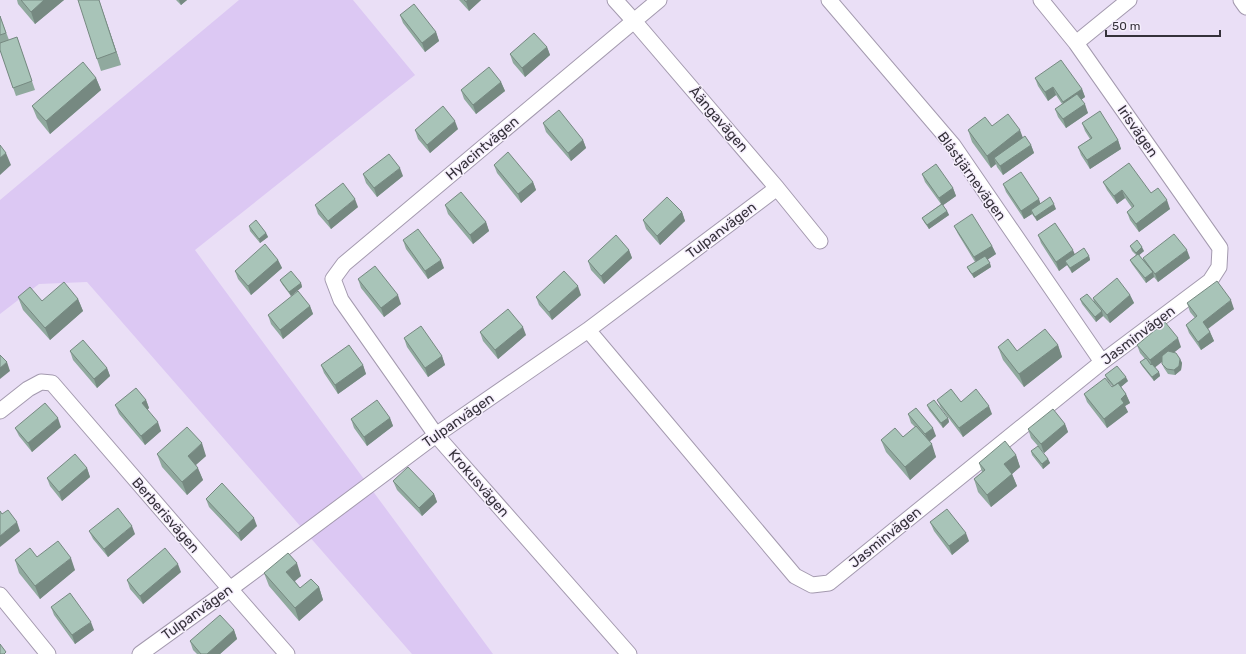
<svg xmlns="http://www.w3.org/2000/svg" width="1246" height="654" viewBox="0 0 1246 654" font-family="Rubik,sans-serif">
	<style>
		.green { fill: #dcc8f3 }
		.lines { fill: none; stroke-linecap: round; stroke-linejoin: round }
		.minor-casing { stroke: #a49aaf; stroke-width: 17 }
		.minor { stroke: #fff; stroke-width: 15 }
		.wall { fill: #90a99e }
		.shaded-wall { fill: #768981 }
		.building { fill: #a8c4b8; stroke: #768981 }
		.labels { text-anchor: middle; stroke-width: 3; stroke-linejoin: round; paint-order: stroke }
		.street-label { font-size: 14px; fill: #35313a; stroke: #f5eefc }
	</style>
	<rect width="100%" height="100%" fill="#eadff6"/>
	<path class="green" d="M239,0H353L415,75L195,250L493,654H412L87,282L39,284L0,314V200Z"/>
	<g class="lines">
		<defs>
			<path id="minor" d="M615,0L634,21L777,188L820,241
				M829,0L953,145L1102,362
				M1241,0L1246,7
				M1076,43L1129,0
				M588,330L795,576L812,585L829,583L1102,362L1210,281L1219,267L1220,248L1076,43L1041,0
				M0,411L28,389L41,382L52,383L230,589L287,654
				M0,595L48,654
				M140,654L230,589L436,435L588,330L777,188
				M629,654L436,435L341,300L333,279L344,264L659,0"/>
		</defs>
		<use href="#minor" class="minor-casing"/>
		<use href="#minor" class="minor"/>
	</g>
	<path class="wall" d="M17,0H64L35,24L18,4Z
		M99,0L121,65L101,71L97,59Z
		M176,0H187L181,5Z
		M459,0H481L469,11Z
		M400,15L436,32L439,41L425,52L403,23Z
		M0,16L9,40L17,37L35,90L16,96L0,50Z
		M547,47L550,55L525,77L513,63L510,54Z
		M96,78L101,90L50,134L37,118L32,106Z
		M1035,78L1082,89L1085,97L1081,100L1088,113L1066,128L1058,117L1055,109L1062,104L1056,95L1048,101L1038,86Z
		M501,82L505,91L476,114L464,99L461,90Z
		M543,123L583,140L586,148L571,161L546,132Z
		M1082,123L1118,140L1121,149L1090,169L1081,155L1078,147L1090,139L1085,131Z
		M992,126L1023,138L1031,145L1034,153L1003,175L997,167L996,164L991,168L972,142L968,130Z
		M458,129L430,153L418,139L415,130Z
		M494,165L533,182L536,190L521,203L497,173Z
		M363,174L403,176L377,197L366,183Z
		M922,174L953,188L956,196L943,205L947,211L949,215L929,229L924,222L922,218L941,204L925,182Z
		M1103,182L1151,193L1170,209L1139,232L1130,220L1127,212L1132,208L1125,198L1117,204L1107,190Z
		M1003,184L1040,203L1056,209L1037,221L1032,214L1024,219L1006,192Z
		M315,205L358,207L331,229L318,214Z
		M445,205L486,222L489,231L473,244L448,214Z
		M682,212L685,221L660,245L646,229L643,220Z
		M249,226L266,233L268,237L260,243L250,231Z
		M954,226L992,246L996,254L988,259L991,267L974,278L969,271L967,267L975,262L958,234Z
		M1038,235L1075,255L1089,256L1090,260L1072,273L1067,265L1059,271L1041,243Z
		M403,240L444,268L428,279L406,249Z
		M1130,246L1144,251L1139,255L1144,262L1143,258H1190L1158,282L1154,277L1146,283L1132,264L1130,260L1136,255L1132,251Z
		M629,250L632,258L604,284L591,270L588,261Z
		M278,260L282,268L251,295L238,279L235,271Z
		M358,279L401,304L384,317L361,288Z
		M280,280L301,283L302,287L291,296L282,284Z
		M581,295L552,320L539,305L536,297Z
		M1130,295L1134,303L1110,323L1103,316L1096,322L1082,304L1080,299L1094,302L1093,298Z
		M18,297L42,301L78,299L83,311L50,340L23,310Z
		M1187,303L1234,309L1208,329L1210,332L1214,341L1201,350L1189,333L1186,325L1195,318L1190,312Z
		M310,306L313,314L283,339L271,324L268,315Z
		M480,332L526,335L498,359L483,341Z
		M404,338L442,356L445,365L428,377L407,347Z
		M1058,345L1062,357L1024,387L1003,360L998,347L1017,351Z
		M1137,345L1181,347L1173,353L1180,359L1182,363L1181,370L1175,375L1168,374L1164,368L1162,364V361L1155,367L1159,372L1160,376L1154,381L1142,366L1140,362L1145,359L1140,353Z
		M70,351L107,368L110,376L97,388L73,360Z
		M321,365H363L366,374L338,394L324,373Z
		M1105,375L1128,381L1121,387L1126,394L1130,403L1125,406L1128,412L1107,428L1087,402L1084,394L1113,387L1107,380Z
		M146,400L149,408L147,410L161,431L145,445L119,414L115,405Z
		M937,400L961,402L992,414L963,437L941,408Z
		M927,405L948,418L949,422L943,428L929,410Z
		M908,414L936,436L929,441L936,457L910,480L886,452L881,440L903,437L915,427L911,423Z
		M390,418L393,426L367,446L354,428L351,419Z
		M1065,424L1068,432L1044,453L1031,438L1028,429Z
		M61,427L32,452L19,436L15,428Z
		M1031,451L1048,459L1050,463L1043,469L1032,455Z
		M157,454L206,456L196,465L203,480L187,495L162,467Z
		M1016,455L1020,467L1012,474L1017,486L991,507L978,492L974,479L982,472L979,463Z
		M87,468L90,477L62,501L50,486L47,478Z
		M393,481L434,494L437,502L422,516L397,490Z
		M206,499L257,526L241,541L209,507Z
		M930,522L969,541L952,555L934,531Z
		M89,531L135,534L108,557L93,539Z
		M37,557L75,570L40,599L19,573L15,560Z
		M181,572L143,604L130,589L127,580Z
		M264,573L301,576L295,581L300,588L319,587L323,600L299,621L269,586Z
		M51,607L94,630L75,644L54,615Z
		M234,630L237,639L220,654H197L193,650L190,641Z"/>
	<path class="shaded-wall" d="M44,0H64L35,24L31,12Z
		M99,0L121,65L116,52Z
		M179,0H187L181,5Z
		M468,0H481L469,11L466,2Z
		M436,32L439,41L425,52L422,43Z
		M547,47L550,55L525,77L522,68Z
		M96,78L101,90L50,134L46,121Z
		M501,82L505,91L476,114L473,105Z
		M1053,87L1056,95L1048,101L1045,92Z
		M1082,89L1085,97L1066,110L1063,102Z
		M1085,104L1088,113L1066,128L1063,119Z
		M455,121L458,129L430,153L427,145Z
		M1020,130L1025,143L994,158L996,164L991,168L987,156Z
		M583,140L586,148L571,161L568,153Z
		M1118,140L1121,149L1090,169L1087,160Z
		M1031,145L1034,153L1003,175L1000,166Z
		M6,153L11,165L0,175V158Z
		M400,168L403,176L377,197L374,188Z
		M533,182L536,190L521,203L518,194Z
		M953,188L956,196L942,206L939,198Z
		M1122,190L1125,198L1117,204L1114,196Z
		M355,199L358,207L331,229L328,221Z
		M1039,199L1042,208L1031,210L1032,214L1024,219L1021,211Z
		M1167,200L1170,209L1139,232L1136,224Z
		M1054,204L1056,209L1037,221L1035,217Z
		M947,211L949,215L929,229L927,225Z
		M682,212L685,221L660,245L657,236Z
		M486,222L489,231L473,244L470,235Z
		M266,233L268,237L260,243L259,239Z
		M992,246L996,254L978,266L974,257Z
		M1142,247L1144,251L1137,257L1136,253Z
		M629,250L632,258L604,284L601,276Z
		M1073,250L1077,259L1065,261L1067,265L1059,271L1056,262Z
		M1187,250L1190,258L1158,282L1155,274Z
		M1089,256L1090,260L1072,273L1070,268Z
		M278,260L282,268L251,295L248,286Z
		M441,260L444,268L428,279L425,271Z
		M990,263L991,267L974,278L972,274Z
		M1153,272L1154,277L1146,283L1145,278Z
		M301,283L302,287L291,296L289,292Z
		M578,286L581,295L552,320L549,312Z
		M398,295L401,304L384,317L381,308Z
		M1130,295L1134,303L1110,323L1107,315Z
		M78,299L83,311L50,340L45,328Z
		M1231,300L1234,309L1206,330L1203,322Z
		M310,306L313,314L283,339L280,330Z
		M1102,311L1103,316L1096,322L1095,317Z
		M523,327L526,335L498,359L495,350Z
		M1210,332L1214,341L1201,350L1198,342Z
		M1178,338L1181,347L1153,369L1150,360Z
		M1058,345L1062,357L1024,387L1019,374Z
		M442,356L445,365L428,377L425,368Z
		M1180,359L1182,363L1181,370L1175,375L1174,370Z
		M7,362L10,371L0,379V368Z
		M363,365L366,374L338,394L335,385Z
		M107,368L110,376L97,388L94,379Z
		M1159,372L1160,376L1154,381L1152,377Z
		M1126,377L1128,381L1116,391L1114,386Z
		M1126,394L1130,403L1125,406L1128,412L1107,428L1104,419L1121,399Z
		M146,400L149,408L145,412L142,403Z
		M989,406L992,414L963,437L959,428Z
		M58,418L61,427L32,452L28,443Z
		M390,418L393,426L367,446L364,437Z
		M948,418L949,422L943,428L941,423Z
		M158,422L161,431L145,445L141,436Z
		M1065,424L1068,432L1044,453L1041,444Z
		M933,428L936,436L928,443L925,434Z
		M202,443L206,456L192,468L188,456Z
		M932,444L936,457L910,480L905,467Z
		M1016,455L1020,467L1012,474L1017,486L991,507L987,495L1004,464Z
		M1048,459L1050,463L1043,469L1042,464Z
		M87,468L90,477L62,501L59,492Z
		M198,468L203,480L187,495L182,482Z
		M434,494L437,502L422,516L419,508Z
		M254,518L257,526L241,541L238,533Z
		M17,522L20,531L0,547V536Z
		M132,526L135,534L108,557L104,549Z
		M966,533L969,541L952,555L949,546Z
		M71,558L75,570L40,599L35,586Z
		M297,563L301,576L291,584L286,572Z
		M178,564L181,572L143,604L140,596Z
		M319,587L323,600L299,621L295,608Z
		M91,622L94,630L75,644L72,635Z
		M234,630L237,639L220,654H207Z"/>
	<path class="building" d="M21,0H44L31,12Z
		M78,0H99L116,52L97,59Z
		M464,0H468L466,2Z
		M414,4L436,32L422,43L400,15Z
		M0,16L6,33L0,35Z
		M534,33L547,47L522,68L510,54Z
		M17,37L32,81L13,88L0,50V43Z
		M1061,60L1082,89L1063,102L1053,87L1045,92L1035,78Z
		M83,62L96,78L46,121L32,106Z
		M489,67L501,82L473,105L461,90Z
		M1077,94L1085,104L1063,119L1055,109Z
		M443,106L455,121L427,145L415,130Z
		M559,110L583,140L568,153L543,123Z
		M1100,111L1118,140L1087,160L1078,147L1092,138L1082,123Z
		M1008,114L1020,130L987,156L968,130L985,117L992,126Z
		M1025,136L1031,145L1000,166L994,158Z
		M0,145L6,153L0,158Z
		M508,152L533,182L518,194L494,165Z
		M389,154L400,168L374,188L363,174Z
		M1129,163L1151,193L1158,188L1167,200L1136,224L1127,212L1134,206L1122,190L1114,196L1103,182Z
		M936,164L953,188L939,198L922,174Z
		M1021,172L1039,199L1021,211L1003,184Z
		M343,183L355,199L328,221L315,205Z
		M461,192L486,222L470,235L445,205Z
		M667,197L682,212L657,236L643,220Z
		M1050,197L1054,204L1035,217L1031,210Z
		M942,204L947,211L927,225L922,218Z
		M972,214L992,246L974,257L954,226Z
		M256,220L266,233L259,239L249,226Z
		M1055,223L1073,250L1056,262L1038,235Z
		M418,229L441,260L425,271L403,240Z
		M1174,234L1187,250L1155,274L1143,258Z
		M616,235L629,250L601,276L588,261Z
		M1137,240L1142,247L1136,253L1130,246Z
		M265,244L278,260L248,286L235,271Z
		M1084,248L1089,256L1070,268L1065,261Z
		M1138,254L1153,272L1145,278L1130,260Z
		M985,256L990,263L972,274L967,267Z
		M375,266L398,295L381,308L358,279Z
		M291,271L301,283L289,292L280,280Z
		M564,271L578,286L549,312L536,297Z
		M1117,278L1130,295L1107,315L1093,298Z
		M1217,281L1231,300L1203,322L1210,332L1198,342L1186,325L1197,316L1187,303Z
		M64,282L78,299L45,328L18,297L30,287L42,301Z
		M298,291L310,306L280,330L268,315Z
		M1087,294L1102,311L1095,317L1080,299Z
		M508,309L523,327L495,350L480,332Z
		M1165,322L1178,338L1150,360L1137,345Z
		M421,326L442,356L425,368L404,338Z
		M1045,329L1058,345L1019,374L998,347L1008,339L1017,351Z
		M83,340L107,368L94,379L70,351Z
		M349,345L363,365L335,385L321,365Z
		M1168,351L1176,353L1180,359L1179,366L1174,370L1167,369L1162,364V356Z
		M0,355L7,362L0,368Z
		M1146,358L1151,365L1152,364L1159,372L1152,377L1140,362Z
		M1117,366L1126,377L1114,386L1105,375Z
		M1105,378L1112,387L1118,383L1126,394L1121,399L1124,403L1104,419L1084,394Z
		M136,388L146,400L142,403L158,422L141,436L115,405Z
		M951,389L961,402L976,389L989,406L959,428L937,400Z
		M377,400L390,418L364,437L351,419Z
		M934,400L948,418L941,423L927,405Z
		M45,403L58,418L28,443L15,428Z
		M916,408L933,428L925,434L908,414Z
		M1053,409L1065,424L1041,444L1028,429Z
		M916,426L932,444L905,467L881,440L895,428L903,437Z
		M187,427L202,443L188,456L198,468L182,482L157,454Z
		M1005,441L1016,455L1004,464L1012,474L987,495L974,479L985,470L979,463Z
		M1038,446L1048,459L1042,464L1031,451Z
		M75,454L87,468L59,492L47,478Z
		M408,467L434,494L419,508L393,481Z
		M222,483L254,518L238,533L206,499Z
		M118,508L132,526L104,549L89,531Z
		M947,509L966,533L949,546L930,522Z
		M8,510L17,522L0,536V511L2,514Z
		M58,541L71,558L35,586L15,560L30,548L37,557Z
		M165,548L178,564L140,596L127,580Z
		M288,553L297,563L286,572L300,588L311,579L319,587L295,608L264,573Z
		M70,593L91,622L72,635L51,607Z
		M220,615L234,630L207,654H201L190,641Z
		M0,644L6,652L4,654H0Z"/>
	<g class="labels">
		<g class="street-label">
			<text transform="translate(719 119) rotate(49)" y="5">Åängavägen</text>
			<text transform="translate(1138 131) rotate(55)" y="5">Irisvägen</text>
			<text transform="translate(482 148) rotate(-40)" y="5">Hyacintvägen</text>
			<text transform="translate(972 176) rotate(54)" y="5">Blåstjärnevägen</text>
			<text transform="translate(721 230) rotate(-37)" y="5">Tulpanvägen</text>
			<text transform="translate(1138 335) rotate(-37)" y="5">Jasminvägen</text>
			<text transform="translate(458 420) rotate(-35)" y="5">Tulpanvägen</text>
			<text transform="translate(479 483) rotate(49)" y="5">Krokusvägen</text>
			<text transform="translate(166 515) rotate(49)" y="5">Berberisvägen</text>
			<text transform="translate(885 537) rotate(-39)" y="5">Jasminvägen</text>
			<text transform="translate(197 612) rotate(-36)" y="5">Tulpanvägen</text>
		</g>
	</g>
	<path d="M1106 30v6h114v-6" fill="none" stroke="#35313a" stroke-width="2"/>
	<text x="1112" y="30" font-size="12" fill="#35313a" stroke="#f5eefc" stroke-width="3" paint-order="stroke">50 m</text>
</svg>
